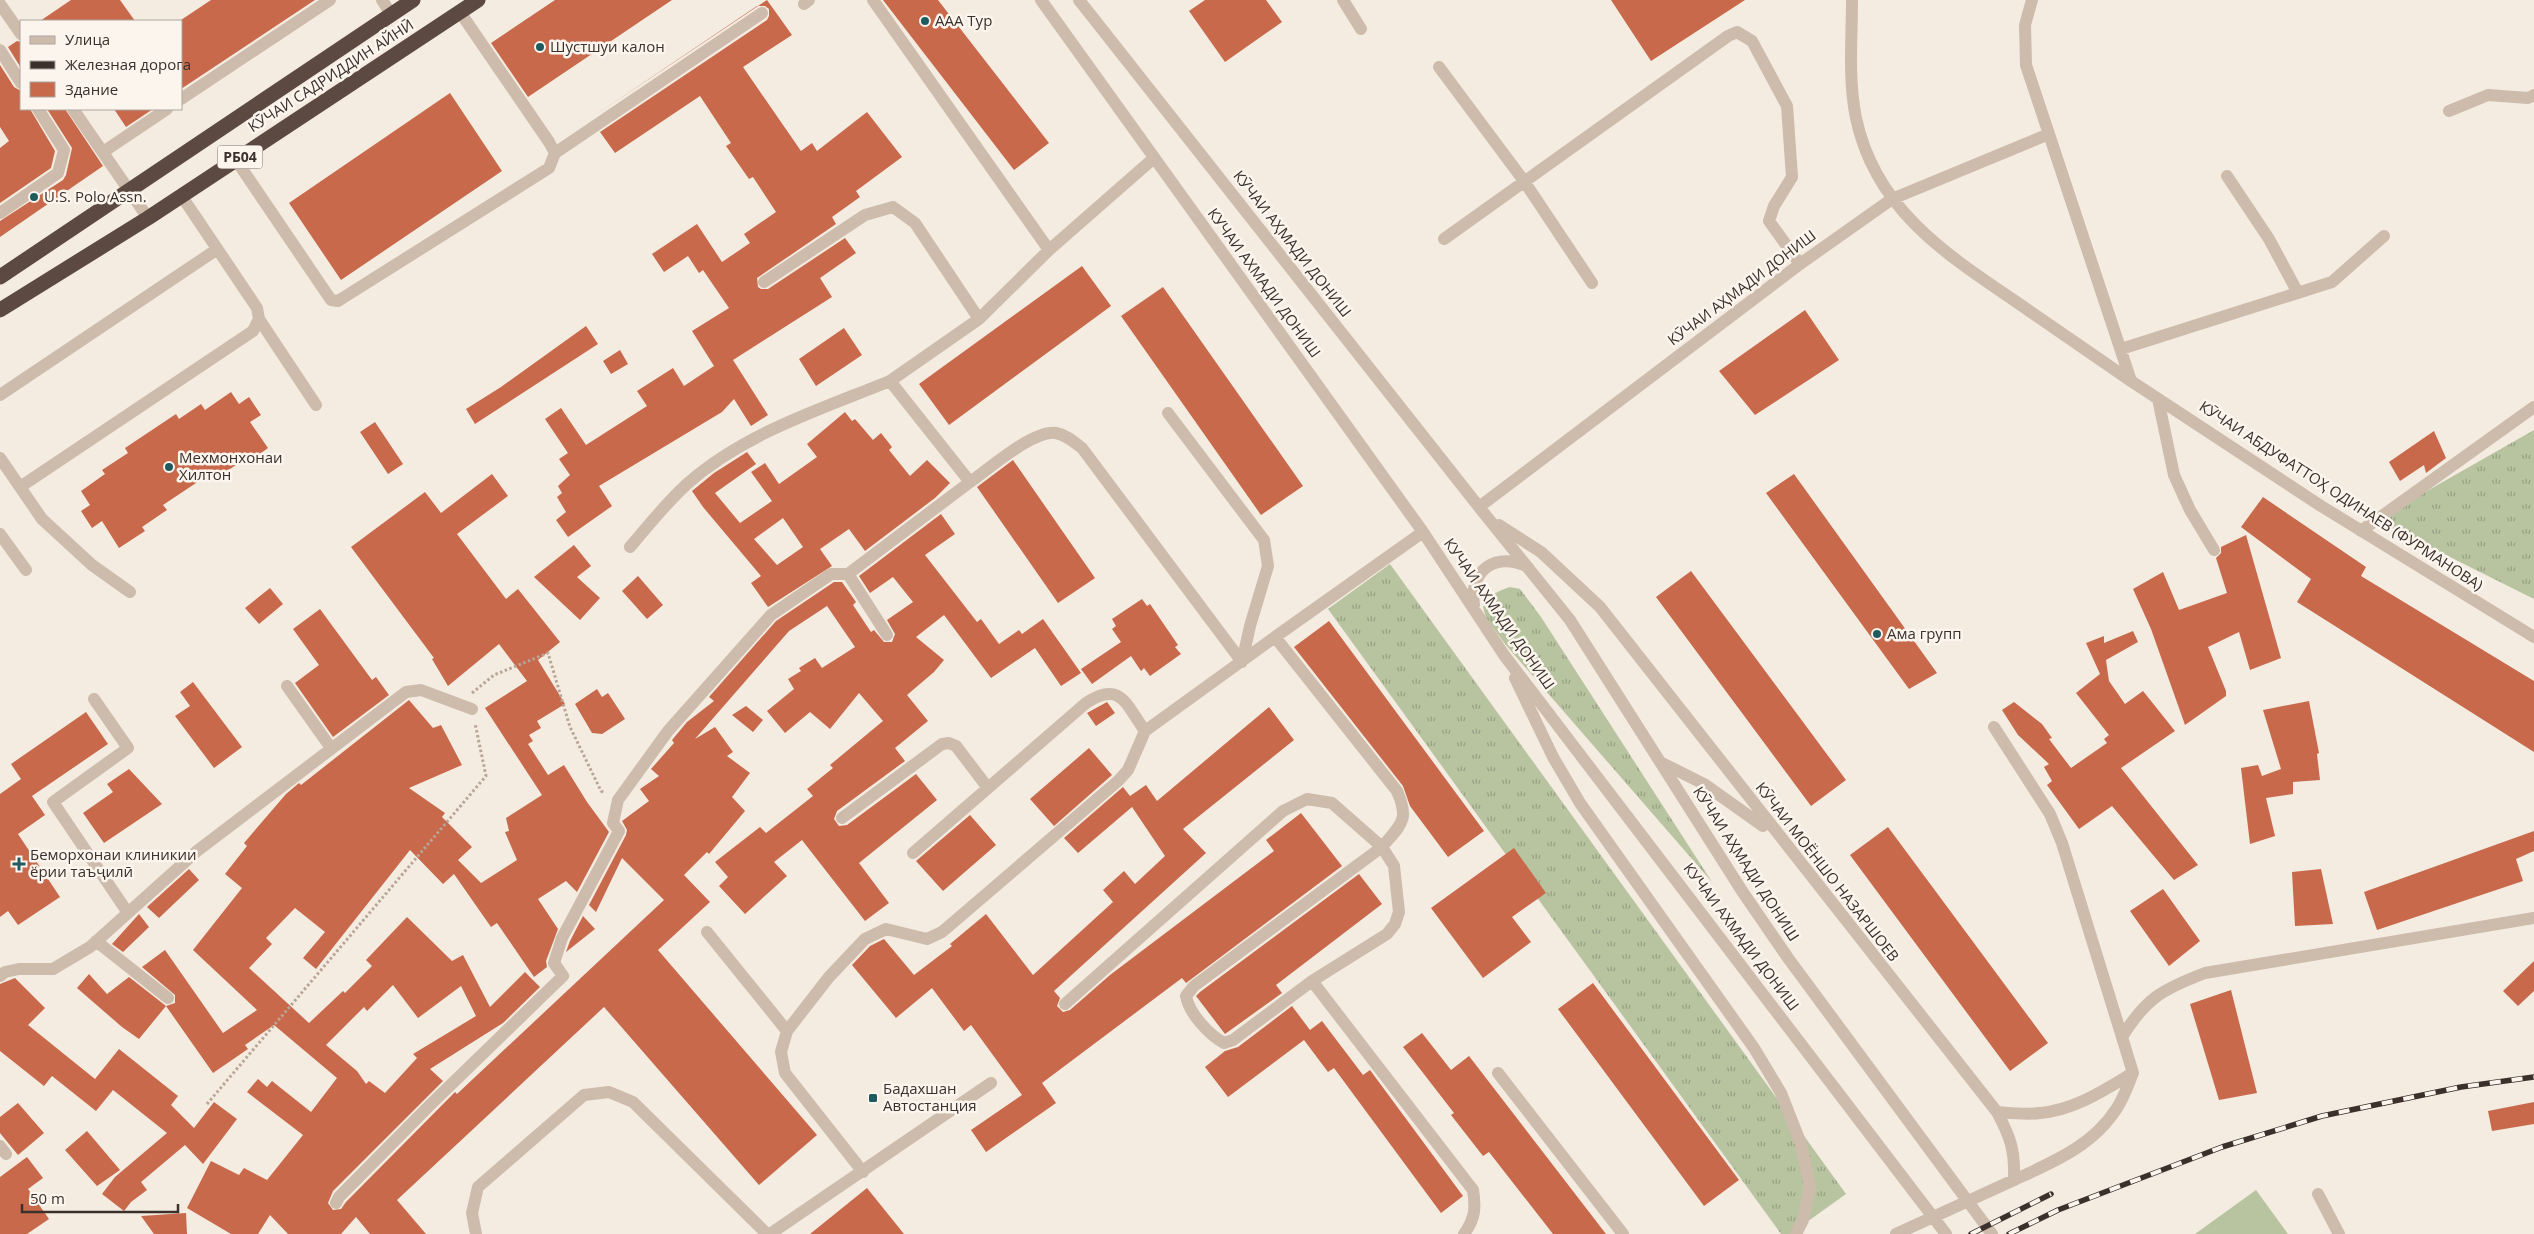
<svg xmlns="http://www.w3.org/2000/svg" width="2534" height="1234" viewBox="0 0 2534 1234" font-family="'Open Sans',sans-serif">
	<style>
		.grass { fill: url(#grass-tufts) }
		.park { fill: #b8c4a0 }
		.building { fill: #c8694b; fill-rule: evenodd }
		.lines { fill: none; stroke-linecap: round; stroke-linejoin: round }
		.path { stroke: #b9a596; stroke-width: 3; stroke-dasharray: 2.5 2.5; stroke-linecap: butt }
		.minor { stroke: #cdbbac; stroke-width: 12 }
		.highway { stroke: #5c4a42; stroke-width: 15 }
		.rail-casing { stroke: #3b302b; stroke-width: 5.5 }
		.rail { stroke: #fbf5ee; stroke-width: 4; stroke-dasharray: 11; stroke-linecap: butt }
		.poi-dot { fill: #1f5a5e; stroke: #fbf5ee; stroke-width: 2 }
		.labels { text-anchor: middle; stroke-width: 5; stroke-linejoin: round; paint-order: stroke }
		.shield { fill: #fbf5ee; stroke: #756b66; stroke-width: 1 }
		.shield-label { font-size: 14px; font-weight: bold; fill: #3b302b }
		.poi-label { font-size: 15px; fill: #3b302b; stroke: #fbf5ee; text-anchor: start }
		.street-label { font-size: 15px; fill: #3b302b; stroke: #fbf5ee }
	</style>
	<defs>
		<pattern id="grass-tufts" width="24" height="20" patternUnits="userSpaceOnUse" patternTransform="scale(1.25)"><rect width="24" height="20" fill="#b8c4a0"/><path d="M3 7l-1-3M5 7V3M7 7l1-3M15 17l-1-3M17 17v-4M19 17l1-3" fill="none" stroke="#97a083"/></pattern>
	</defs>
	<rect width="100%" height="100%" fill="#f4ebe1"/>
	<path class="grass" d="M2534,430V599L2376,520Z
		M1390,564L1846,1194L1790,1234H1781L1328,609Z
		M1510,587L1520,589L1541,617L1712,882L1505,644L1486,618L1483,607C1490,595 1497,591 1510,587Z"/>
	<path class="park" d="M2256,1190L2288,1234H2195Z"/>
	<path class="building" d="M71,0H120L135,21H40Z
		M211,0H315L181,89V20Z
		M555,0H672L528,97L491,43Z
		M767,0L792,35L743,67L801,151L812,143L817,151L867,112L902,157L856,191L860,197L832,217L836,224L757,278L758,287L761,289H768L845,238L856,253L820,278L832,297L733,360L768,415L751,426L734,399L722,412L599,486L612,506L568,537L556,520L566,512L557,497L562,493L558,486L570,475L559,459L568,453L545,419L561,408L586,445L647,406L637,391L673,368L684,386L714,366L692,331L729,308L703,270L699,273L688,256L664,272L652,254L697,224L722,262L750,243L744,234L776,212L753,177L749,179L726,146L731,143L700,96L615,153L600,132L767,20L769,16V9L765,6H757L591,118Z
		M883,0H938L1049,143L1014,170Z
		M1205,0H1266L1282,22L1225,62L1189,11Z
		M1611,0H1745L1651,61Z
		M17,41L21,42V68L8,47Z
		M0,65L14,87L21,91V109H30L55,151L51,168L0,203V148L9,141L0,127Z
		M450,93L502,171L341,280L289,203Z
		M47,109H65L103,166L0,237V221L63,180L66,175L72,148Z
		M114,109H153L126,127Z
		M1082,266L1111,306L949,425L919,384Z
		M1163,287L1303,486L1261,515L1121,316Z
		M1805,310L1839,360L1755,415L1719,371Z
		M586,326L598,344L475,424L466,409L501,387Z
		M844,328L862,355L816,386L799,359Z
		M620,350L628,364L611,374L603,361Z
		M231,392L239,404L249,397L261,415L250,422L268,448L245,465L242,461L218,477L214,471L163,505L167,510L142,527L145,531L119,548L102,521L92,528L81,511L90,505L81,491L105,474L102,470L128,453L125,448L176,414L179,419L201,404L205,410Z
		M845,412L852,421L855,419L873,440L881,433L892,447L889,450L910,476L927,460L950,483L935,498L865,551L849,529L820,549L832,566L768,607L751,583L761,576L703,507L692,491L714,473L747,452L756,464L715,493L740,523L772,501L751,472L765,463L779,484L817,457L807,444ZM783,518L803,547L777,565L754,539Z
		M375,422L403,464L388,474L360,432Z
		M2434,431L2446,458L2426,473L2424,465L2400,481L2389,462Z
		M1013,460L1095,578L1058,603L977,487Z
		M492,474L508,496L457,534L506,599L518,589L560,642L538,660L565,704L537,721L541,728L529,735L533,741L528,744L548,775L564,765L587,802L609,832L577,892L566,881L538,899L558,929L546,961L547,967L534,977L497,923L491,927L454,874L443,884L410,850L316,969L303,958L325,932L295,908L266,938L272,944L249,968L309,1023L343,991L345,993L372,966L366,960L407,917L452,961L463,955L490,1007L525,972L540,987L503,1023L430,1069L443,1081L333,1191L328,1203L333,1210L341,1209L346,1202L455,1092L457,1094L664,900L622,858L596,912L589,905L626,835L627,830L622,821L649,801L640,789L659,776L651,769L674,743L672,740L687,722L714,701L709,697L776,621L834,582H842L856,602L853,605L871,632L874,630L884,642H892L895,634L887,620L913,602L893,577L870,593L859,576L941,514L955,534L925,555L977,622L981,619L999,644L1019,630L1022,634L1043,619L1081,673L1061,686L1035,648L991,678L944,615L916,637L944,660L934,672L907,695L928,721L895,748L905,761L837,811L834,819L839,826L847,825L916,774L937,800L859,863L889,903L865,921L802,840L774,862L787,876L745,914L719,886L728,877L715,862L760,827L766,833L813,796L807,789L833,768L830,765L883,721L859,693L830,729L810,712L785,733L767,711L794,689L788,679L801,671L799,668L815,658L822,668L855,647L827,606L789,631L695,739L715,727L733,752L727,756L750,773L732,797L745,811L709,854L707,852L684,875L710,902L658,950L817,1135L759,1185L604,1007L397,1200L426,1234H370L356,1217L341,1234H288L270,1215L258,1234H231L187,1208L211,1161L239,1175L244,1168L267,1180L303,1135L247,1092L258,1079L267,1087L272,1081L311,1112L337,1078L274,1025L245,1045L248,1049L213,1073L166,1006L175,1003V995L142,967L165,950L223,1033L257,1010L193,950L242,888L225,874L247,846L244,843L286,794L299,783L301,785L409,700L433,728L441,725L462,765L409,788L445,813L442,817L472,847L458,860L481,883L517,860L505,832L509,831L506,818L542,795L485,708L527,681L499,644L448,686L432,659L434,658L351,547L425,492L441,513ZM393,985L418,1018L461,986L476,1016L413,1054L417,1058L385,1093L369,1081L366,1084L357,1071L326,1045L364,1007L367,1011Z
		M1794,474L1937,673L1909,689L1766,493Z
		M2263,497L2366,567L2361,576L2534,681V752L2297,602L2311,579L2241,527Z
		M2246,535L2281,658L2250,670L2239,632L2208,647L2226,691V696L2185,725L2151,629L2133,589L2163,572L2179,610L2227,593L2216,558L2221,553V547Z
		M574,545L591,566L577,577L600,598L580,620L534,577Z
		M1691,571L1846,780L1811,806L1656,597Z
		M638,576L663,605L647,619L622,591Z
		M270,588L283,604L259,624L245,608Z
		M1142,599L1147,606L1150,604L1178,645L1175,647L1181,654L1150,676L1144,668L1141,671L1131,656L1092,684L1081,669L1121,642L1112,629L1116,626L1112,619Z
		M320,609L372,680L376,677L389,695L333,737L295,683L319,665L293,629Z
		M1329,621L1484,831L1448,857L1410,806L1403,786L1294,647Z
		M2133,631L2138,642L2106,660L2109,681L2125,704L2143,691L2175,731L2121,768L2198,865L2174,880L2112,806L2079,829L2047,785L2052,781L2044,767L2049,764L2018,735L2002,710L2014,702L2042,724L2052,738L2049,739L2071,768L2107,743L2104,739L2109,735L2076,693L2100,674L2086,643L2104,636V643Z
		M193,682L242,747L214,768L175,716L190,706L180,692Z
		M597,689L602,697L608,693L625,719L602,734L592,733L575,704Z
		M2309,701L2319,753L2317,754L2320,780L2293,782V794L2266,798L2275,836L2250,844L2241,768L2258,765L2262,776L2281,769L2263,710Z
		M1107,702L1115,713L1096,726L1087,713Z
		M746,706L763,720L753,732L732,715Z
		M1269,707L1294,740L1183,829L1206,853L1054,991L1060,998L1057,1006L1063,1012L1070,1010L1110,975L1274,851L1266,840L1301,813L1342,866L1186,983L1182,978L1042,1083L1056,1103L986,1152L971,1130L1022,1095L971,1025L964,1031L932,988L896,1018L852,965L870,946L884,939L914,975L952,946L950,944L986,914L1033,975L1113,902L1103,890L1124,871L1135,884L1165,856L1132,807L1078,853L1064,838L1123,787L1130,796L1146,785L1157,801Z
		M86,712L108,744L32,796L45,815L18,834L60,897L18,925L8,911L0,917V794L21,779L11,764Z
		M1089,748L1112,775L1054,826L1030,799Z
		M129,769L162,804L104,843L83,813L113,792L107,784Z
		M970,815L996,845L943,891L916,861Z
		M1888,827L2048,1043L2010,1071L1850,855Z
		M2534,831V851L2516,859L2523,881L2377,930L2364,892Z
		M1514,848L1546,893L1512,917L1531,942L1483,978L1431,908Z
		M189,869L199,880L159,918L147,907Z
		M2321,869L2333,924L2295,926L2292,872Z
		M1359,874L1382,904L1276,985L1282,993L1225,1034L1196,996L1200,992Z
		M2163,889L2200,941L2169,966L2130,911Z
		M139,914L149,927L123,952L112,944Z
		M583,916L595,929L566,952L570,941Z
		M2534,961V991L2518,1006L2503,991Z
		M89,974L107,994L129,977L166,1006L139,1039L122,1027L77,988Z
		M15,978L45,1008L28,1025L95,1079L119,1049L178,1096L171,1105L194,1128L214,1102L237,1119L203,1164L185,1145L141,1182L147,1190L131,1202L124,1211L102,1194L115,1177L167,1133L113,1090L96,1111L52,1076L44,1086L0,1051V984Z
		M1593,983L1739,1180L1704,1206L1558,1009Z
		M2231,990L2257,1093L2219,1100L2190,1004Z
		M1292,1006L1310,1030L1322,1021L1363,1075L1370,1070L1463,1196L1441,1213L1334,1068L1328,1072L1304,1040L1228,1097L1205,1067L1225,1051L1238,1047Z
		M1422,1033L1451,1070L1469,1056L1606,1234H1553L1489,1152L1483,1156L1451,1115L1454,1113L1403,1047Z
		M2534,1102V1124L2492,1131L2488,1111Z
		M18,1103L44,1133L18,1155L0,1133V1117Z
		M87,1131L120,1170L97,1186L65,1150Z
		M27,1157L43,1178L28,1189L49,1219L27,1234H0V1177Z
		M867,1188L904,1234H810Z
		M186,1213L187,1234H154L141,1216Z"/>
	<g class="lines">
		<path class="path" d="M472,693L494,675L548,653L570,727L601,791L605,793
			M207,1104L486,776L475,723"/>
		<path class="minor" d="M382,0L391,14
			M873,0L1049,250
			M1041,0L1423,532L1504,655L1946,1234
			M1079,0L1479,507L1570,620L1742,891L1788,958L1992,1234
			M1343,0L1361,29
			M1852,0C1852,39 1848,79 1856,118C1875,208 1944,253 2015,301C2054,328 2092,354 2131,381
			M2032,0L2025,25L2026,65L2131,381L2321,506L2534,637
			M0,4L21,34
			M804,4L809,0
			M0,50L21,83
			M1439,67L1524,181L1592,283
			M181,99L330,0
			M73,109L148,218
			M2449,111L2488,95L2528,98L2534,95
			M103,152L167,109
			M555,153L762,13
			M236,160L331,300L338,301L549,168L555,153L549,142L460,12
			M2227,176L2269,239L2297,291
			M0,213L58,173L64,150L38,109
			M1444,239L1728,36L1737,32L1752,41L1787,106L1792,177L1774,206L1769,221L1800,264
			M764,282L865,215L893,207L915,223L979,319
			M259,319L316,405
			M2121,349L2332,282L2384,236
			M0,395L216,250
			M2158,399L2174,475L2190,510L2214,550
			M1168,413L1264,540L1268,566L1250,626L1242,662
			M0,458L42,519L92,565L130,592
			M970,482C989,469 1034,429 1056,433C1067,435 1074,442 1082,448L1242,662
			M20,487L253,331L259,319L257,308L181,195
			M1479,507L1800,264L1892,199L2049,134
			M1499,525L1541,552L1600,607L1997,1112C2011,1138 2015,1151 2014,1180L1896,1234
			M2361,531L2534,407
			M1423,532L1275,637L1397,791C1410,821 1401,824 1382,847L1394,866L1399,912L1395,924L1387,934L1312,981L1473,1190C1476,1208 1475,1219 1464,1234
			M0,534L26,570
			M630,547C648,526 666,503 687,484C745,433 819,410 890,381
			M848,574L970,482L890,381L979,319L1049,250L1154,158
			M1474,605C1469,570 1496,551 1528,567
			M1515,678L1553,757L1580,803L1754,1048L1781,1093L1801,1144L1810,1187L1803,1220L1796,1234
			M287,686L331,748
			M94,699L128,748L53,802L128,913
			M1994,727L2050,814L2062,843L2122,1037
			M1662,763L1704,784L1763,826
			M842,818L942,744L949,743L956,746L988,788
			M913,853L1086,703C1121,680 1126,705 1145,731
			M707,932L787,1031
			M96,941L168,998
			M0,976L5,972L19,969H53L90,947L197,851L406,692L421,690L472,709
			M1065,1004L1283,811L1307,799L1332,803L1382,847L1194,986L1186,996C1189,1013 1208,1034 1224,1043L1233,1040L1312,981
			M1498,1073L1623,1234
			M1997,1112C2011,1113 2026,1115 2040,1113C2075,1110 2104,1090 2133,1073
			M0,1146L6,1154
			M863,1172L785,1073L781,1052L787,1031L829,977L865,939L886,929L927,939L942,932L1118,781L1128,770L1145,731L1275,637
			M2014,1180C2053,1162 2093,1146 2117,1108C2124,1097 2128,1085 2133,1073L2122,1037C2146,998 2163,989 2205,973L2534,918
			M2318,1194L2339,1234
			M336,1203L339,1197L431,1104L563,976L554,963L562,938L619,831L613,823L618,800L668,731L771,615L831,574H848L887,635
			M476,1234L472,1213L478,1187L584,1095L609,1092L633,1102L767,1234
			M770,1234L991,1083"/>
		<path class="highway" d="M0,277L413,0
			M0,310L148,218L478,0"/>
		<defs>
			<path id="rail" d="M1971,1234L2051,1194
				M2009,1234L2058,1210L2222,1147L2322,1116L2461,1087L2534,1077"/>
		</defs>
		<use href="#rail" class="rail-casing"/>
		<use href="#rail" class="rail"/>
	</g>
	<g class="poi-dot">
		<circle cx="925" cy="21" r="5"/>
		<circle cx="540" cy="47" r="5"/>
		<circle cx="34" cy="197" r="5"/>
		<circle cx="169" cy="467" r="5"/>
		<circle cx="1877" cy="634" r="5"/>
		<path d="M16.5 856.5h5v5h5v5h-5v5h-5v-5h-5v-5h5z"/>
		<rect x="868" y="1093" width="10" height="10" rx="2.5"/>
	</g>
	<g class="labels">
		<rect class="shield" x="217.5" y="145.5" width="45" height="23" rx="4"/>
		<g class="shield-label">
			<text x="240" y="162">РБ04</text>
		</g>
		<g class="poi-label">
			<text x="935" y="26">ААА Тур</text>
			<text x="550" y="52">Шустшуи калон</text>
			<text x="44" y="202">U.S. Polo Assn.</text>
			<text x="179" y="463">Мехмонхонаи<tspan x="179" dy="17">Хилтон</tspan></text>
			<text x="1887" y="639">Ама групп</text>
			<text x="30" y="860">Беморхонаи клиникии<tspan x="30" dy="17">ёрии таъҷилӣ</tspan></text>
			<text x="883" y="1094">Бадахшан<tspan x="883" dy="17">Автостанция</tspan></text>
		</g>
		<g class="street-label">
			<text transform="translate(331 76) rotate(-33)" y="5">КӮЧАИ САДРИДДИН АЙНӢ</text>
			<text transform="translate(1292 244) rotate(52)" y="5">КӮЧАИ АҲМАДИ ДОНИШ</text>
			<text transform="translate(1264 283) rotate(54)" y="5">КУЧАИ АХМАДИ ДОНИШ</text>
			<text transform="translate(1742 288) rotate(-37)" y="5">КӮЧАИ АҲМАДИ ДОНИШ</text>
			<text transform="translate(2341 496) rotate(33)" y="5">КӮЧАИ АБДУФАТТОҲ ОДИНАЕВ (ФУРМАНОВА)</text>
			<text transform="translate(1499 614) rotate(55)" y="5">КУЧАИ АХМАДИ ДОНИШ</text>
			<text transform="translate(1746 864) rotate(57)" y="5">КӮЧАИ АҲМАДИ ДОНИШ</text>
			<text transform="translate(1827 872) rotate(52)" y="5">КӮЧАИ МОЁНШО НАЗАРШОЕВ</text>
			<text transform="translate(1741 937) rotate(53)" y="5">КУЧАИ АХМАДИ ДОНИШ</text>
		</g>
	</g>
	<rect x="20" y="20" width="162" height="90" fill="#fbf5ee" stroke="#aea6a0"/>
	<rect x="30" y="36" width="25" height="8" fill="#cdbbac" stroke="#aea6a0"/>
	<text x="65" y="45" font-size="15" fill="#3b302b">Улица</text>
	<rect x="30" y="61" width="25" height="8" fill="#3b302b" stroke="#aea6a0"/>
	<text x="65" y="70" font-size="15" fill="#3b302b">Железная дорога</text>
	<rect x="30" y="82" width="25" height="15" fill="#c8694b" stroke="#aea6a0"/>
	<text x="65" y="95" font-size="15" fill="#3b302b">Здание</text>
	<path d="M22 1204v8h156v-8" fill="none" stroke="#3b302b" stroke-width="2.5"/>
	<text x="30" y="1204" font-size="15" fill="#3b302b" stroke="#fbf5ee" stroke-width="4" paint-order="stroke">50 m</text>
</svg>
